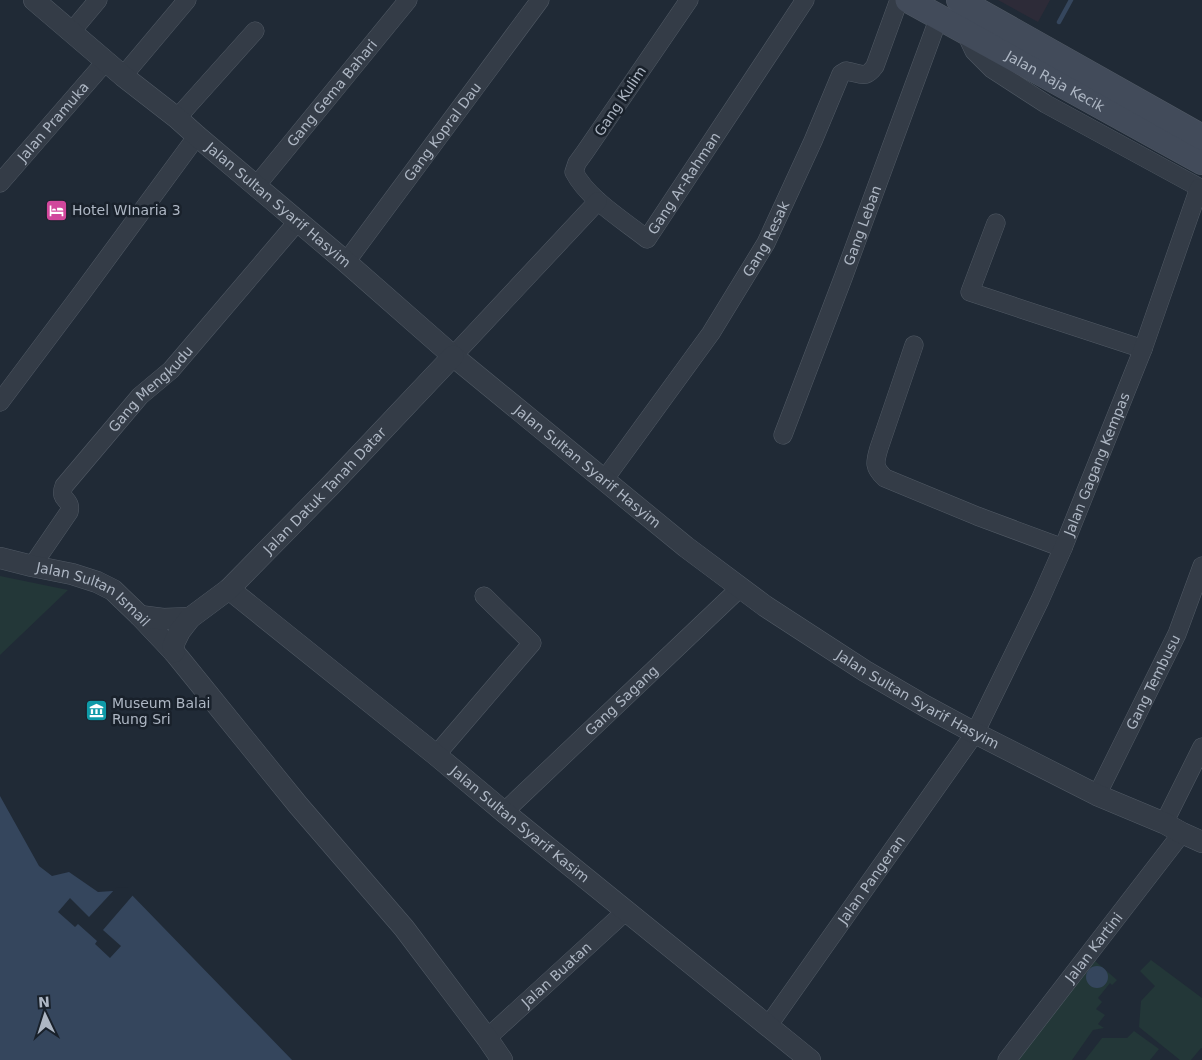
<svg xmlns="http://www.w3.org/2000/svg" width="1202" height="1060" viewBox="0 0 1202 1060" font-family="'DejaVu Sans',sans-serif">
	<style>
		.medical { fill: #2d2b38 }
		.green { fill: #233738 }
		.water { fill: #35465d }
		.pier { fill: #202a36 }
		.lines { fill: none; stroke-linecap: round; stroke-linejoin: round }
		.stream { stroke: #35465d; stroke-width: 4.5 }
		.minor-casing { stroke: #515a65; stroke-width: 19 }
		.tertiary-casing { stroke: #515a65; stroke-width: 22 }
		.secondary-casing { stroke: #515a65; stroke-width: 26 }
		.minor { stroke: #343c47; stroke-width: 18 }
		.tertiary { stroke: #343c47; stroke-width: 21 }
		.secondary { stroke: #424b5a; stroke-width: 25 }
		.labels { text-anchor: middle; stroke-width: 5; stroke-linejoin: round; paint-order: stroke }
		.street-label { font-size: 14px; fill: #aeb7c4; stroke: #19212b }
		.poi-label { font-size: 14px; fill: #aeb7c4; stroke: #19212b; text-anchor: start }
	</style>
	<rect width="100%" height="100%" fill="#202a36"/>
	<path class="medical" d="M998,0H1050L1038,22Z"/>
	<path class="green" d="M0,576L68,590L0,655Z
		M1094,960L1117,980L1112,985L1110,983L1098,998L1102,1002L1096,1009L1105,1015L1098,1024L1104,1028L1093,1030L1072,1060H1016Z
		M1151,960L1202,998V1048H1201L1191,1060H1180L1139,1027L1141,1001L1155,986L1140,971Z
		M1134,1031L1159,1049L1150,1060H1085L1102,1038H1127Z"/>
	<path class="water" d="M0,796L39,866L52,876L69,872L98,892L127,890L292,1060H0Z
		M1086 977a11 11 0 1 1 22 0a11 11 0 1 1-22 0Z"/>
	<path class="pier" d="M128,887L134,894L103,930L121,946L110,958L95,944L97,941L78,924L75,927L58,912L70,898L89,917L116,888Z"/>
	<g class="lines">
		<path class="stream" d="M1059,22L1071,0"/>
		<defs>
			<g id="minor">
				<path id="s1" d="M689,0L585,152L577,163L574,172C588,199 623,220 647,239L805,0"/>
				<path d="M964,30L974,51L992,69L1046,104L1202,189"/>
				<path d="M72,31L98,0"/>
				<path d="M123,76L187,0"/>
				<path d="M177,118L255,31"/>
				<path id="s2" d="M0,183L106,61"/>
				<path id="s3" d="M256,186L408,0"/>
				<path d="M996,223L970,292L1143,349"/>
				<path id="s4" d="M346,262L540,0"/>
				<path d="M914,345L879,448C875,462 873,467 885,478L977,516L1063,548"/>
				<path d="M453,356L598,201"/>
				<path d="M0,402L81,294L197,136"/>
				<path id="s5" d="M783,435L843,278L939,17"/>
				<path id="s6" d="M604,480L711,333L766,243L813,141L841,74L846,71C861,73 865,80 875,66L899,0"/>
				<path id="s7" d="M32,566L69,512C73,498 58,502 64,486L140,396L171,370L298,221"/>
				<path d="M436,755L532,643L484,596"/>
				<path id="s8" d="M1097,795L1177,634L1202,566"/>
				<path id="s9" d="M504,812L740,588"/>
				<path d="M1164,823L1202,747"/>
				<path id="s10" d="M768,1026L975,733L1040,600L1063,548L1143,349L1199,188"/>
				<path id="s11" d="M487,1038L626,911"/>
				<path id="s12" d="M1007,1060L1182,833"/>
			</g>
			<g id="tertiary">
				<path id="s13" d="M34,0L123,76L177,118L197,136L346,262L453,356L686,547L765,606L865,671L925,706L975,733L1097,795L1164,823L1182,833L1202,842"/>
				<path id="s14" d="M0,558L32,566L72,574L97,582L113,590L140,616L174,652L298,805L404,928L487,1038L502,1060"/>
				<path id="s15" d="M229,589L436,755L504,812L810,1060"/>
				<path d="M140,616L163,619L190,618"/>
				<path id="s16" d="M174,652L173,646L176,639L180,631L190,618L229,589L331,485L453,356"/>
			</g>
			<g id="secondary">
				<path id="s17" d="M908,0L1202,162"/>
				<path d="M959,0L1202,137"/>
			</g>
		</defs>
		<use href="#minor" class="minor-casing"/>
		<use href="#tertiary" class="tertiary-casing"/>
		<use href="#secondary" class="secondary-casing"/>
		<use href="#minor" class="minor"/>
		<use href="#tertiary" class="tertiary"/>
		<use href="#secondary" class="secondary"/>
	</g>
	<defs>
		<symbol id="hotel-square" viewBox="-11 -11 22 22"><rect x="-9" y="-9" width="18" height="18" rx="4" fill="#d1479c" stroke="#19212b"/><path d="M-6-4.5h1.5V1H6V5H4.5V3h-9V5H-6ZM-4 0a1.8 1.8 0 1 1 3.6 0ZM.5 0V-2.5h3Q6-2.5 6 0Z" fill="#fff"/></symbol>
		<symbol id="museum-square" viewBox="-11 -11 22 22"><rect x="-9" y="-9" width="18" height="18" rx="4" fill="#0f9aa8" stroke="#19212b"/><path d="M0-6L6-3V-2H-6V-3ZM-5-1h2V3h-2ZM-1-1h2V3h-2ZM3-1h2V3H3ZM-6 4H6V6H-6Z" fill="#fff"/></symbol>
	</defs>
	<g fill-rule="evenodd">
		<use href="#hotel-square" x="44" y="198" width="25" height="25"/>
		<use href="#museum-square" x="84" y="698" width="25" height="25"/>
	</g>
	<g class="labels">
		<g class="street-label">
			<text dy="5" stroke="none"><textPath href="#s17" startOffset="168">Jalan Raja Kecik</textPath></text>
			<text dy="5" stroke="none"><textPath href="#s3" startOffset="120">Gang Gema Bahari</textPath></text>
			<text transform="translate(620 101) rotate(-56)" y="5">Gang Kulim</text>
			<text dy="5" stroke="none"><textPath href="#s2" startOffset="81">Jalan Pramuka</textPath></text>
			<text dy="5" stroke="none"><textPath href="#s4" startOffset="162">Gang Kopral Dau</textPath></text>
			<text dy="5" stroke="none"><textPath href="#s1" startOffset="374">Gang Ar-Rahman</textPath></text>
			<text dy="5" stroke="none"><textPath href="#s13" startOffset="319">Jalan Sultan Syarif Hasyim</textPath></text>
			<text dy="5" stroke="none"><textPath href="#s5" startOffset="224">Gang Leban</textPath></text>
			<text dy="5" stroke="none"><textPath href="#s6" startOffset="291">Gang Resak</textPath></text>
			<text dy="5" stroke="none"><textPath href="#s7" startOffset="224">Gang Mengkudu</textPath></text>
			<text dy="5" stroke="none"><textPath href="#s10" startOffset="654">Jalan Gagang Kempas</textPath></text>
			<text dy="5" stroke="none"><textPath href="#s13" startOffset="724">Jalan Sultan Syarif Hasyim</textPath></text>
			<text dy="5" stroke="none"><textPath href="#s16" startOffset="225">Jalan Datuk Tanah Datar</textPath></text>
			<text dy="5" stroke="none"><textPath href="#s14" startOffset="102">Jalan Sultan Ismail</textPath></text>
			<text dy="5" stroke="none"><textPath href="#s8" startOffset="126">Gang Tembusu</textPath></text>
			<text dy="5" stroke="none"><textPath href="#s13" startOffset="1129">Jalan Sultan Syarif Hasyim</textPath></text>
			<text dy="5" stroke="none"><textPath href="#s9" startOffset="162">Gang Sagang</textPath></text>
			<text dy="5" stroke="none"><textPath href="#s15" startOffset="374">Jalan Sultan Syarif Kasim</textPath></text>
			<text dy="5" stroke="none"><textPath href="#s10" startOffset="179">Jalan Pangeran</textPath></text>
			<text dy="5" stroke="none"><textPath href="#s12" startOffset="142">Jalan Kartini</textPath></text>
			<text dy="5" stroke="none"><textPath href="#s11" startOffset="94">Jalan Buatan</textPath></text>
		</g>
		<g class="poi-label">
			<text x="72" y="215">Hotel WInaria 3</text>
			<text x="112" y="708">Museum Balai<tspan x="112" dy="16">Rung Sri</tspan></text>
		</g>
	</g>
	<g transform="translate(45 1015) rotate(356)" stroke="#19212b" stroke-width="4" paint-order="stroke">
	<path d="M0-4L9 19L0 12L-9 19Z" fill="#aeb7c4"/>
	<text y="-8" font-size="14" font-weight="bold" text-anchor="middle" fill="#aeb7c4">N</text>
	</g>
</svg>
